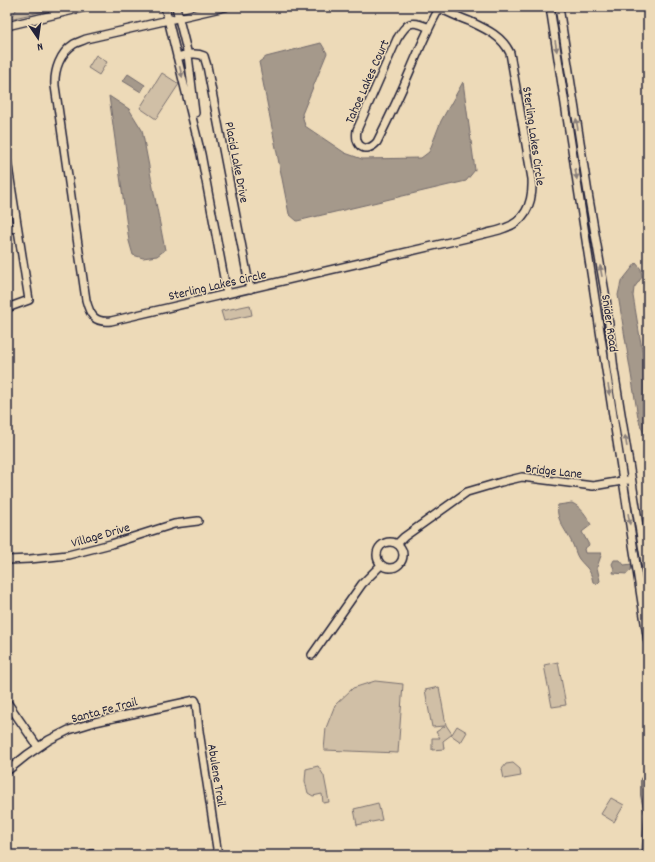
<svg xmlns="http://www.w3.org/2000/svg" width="655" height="862" viewBox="0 0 655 862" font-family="Dekko,sans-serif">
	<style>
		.green { fill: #d0bfa6; stroke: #797070 }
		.water { fill: #a5998b; stroke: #71696b }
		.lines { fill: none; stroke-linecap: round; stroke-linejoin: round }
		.stream { stroke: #71696b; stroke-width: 2 }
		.minor-casing { stroke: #22223b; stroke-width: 10 }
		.minor { stroke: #eddab8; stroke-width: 7 }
		.oneway { fill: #887e7a }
		.labels { text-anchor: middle; stroke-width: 3; stroke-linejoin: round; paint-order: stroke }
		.street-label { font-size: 13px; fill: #22223b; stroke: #eddab8 }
	</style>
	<rect width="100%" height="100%" fill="#eddab8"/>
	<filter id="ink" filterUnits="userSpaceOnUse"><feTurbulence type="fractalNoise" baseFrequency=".025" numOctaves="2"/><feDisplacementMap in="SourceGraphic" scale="8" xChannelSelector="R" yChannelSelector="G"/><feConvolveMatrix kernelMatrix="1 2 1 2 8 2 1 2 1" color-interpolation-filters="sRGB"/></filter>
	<g filter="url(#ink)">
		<path class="green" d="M18,7H61L10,19Z
			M96,55L107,62L99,75L88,68Z
			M162,73L179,84L156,119L140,108Z
			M250,305L252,315L224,321L221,311Z
			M558,662L566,705L552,707L544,665Z
			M375,681L403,684L398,753L324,750L326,728L335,705L353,688Z
			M439,687L446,725L452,734L457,726L467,732L461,742L451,735L443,741L444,749L432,750V738H440L436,732L445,726L432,727L425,690Z
			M513,763L520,769L521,776L504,779L502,769L506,764Z
			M318,766L324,776L329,802L323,803L322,794L313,796L308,793L305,781L306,769Z
			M611,798L624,805L614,822L601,814Z
			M378,803L382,820L357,825L354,809Z"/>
		<path class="water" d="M321,43L327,53L302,114L305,126L345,153L362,159L421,158L429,152L441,121L463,82L475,170L466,181L297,221L289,214L259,62L266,57Z
			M128,74L145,85L141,92L123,81Z
			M109,96L129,109L142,130L165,250L157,256L143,258L133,255L129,241Z
			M636,263L641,269L642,277L634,288L633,296L648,385V437L645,436L641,427L638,417L618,295L621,282Z
			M572,503C581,507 587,516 591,525L582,532L589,545L584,549L585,553H602L597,567L600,581L597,584L593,582C590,568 587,569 579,559C576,555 575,549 573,545C567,531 555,520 558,505Z
			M614,560H620L624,565L632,564L631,570L627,574L613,573L614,569L612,564Z"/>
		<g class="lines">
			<path class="stream" d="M642,855L645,814L641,795V779L648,771"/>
			<defs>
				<path id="minor" d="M165,7L201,154L227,294
					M176,7L188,55L195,113
					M225,7L86,39C82,41 78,42 74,44C60,53 54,70 55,86L86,300C90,315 94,323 111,321L484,234C491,232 498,231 505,228C528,220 533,200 532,179L510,53C502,36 486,29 469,21C458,17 448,12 437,7
					M550,7L648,642
					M559,7L588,193L606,298L614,370L648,582
					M7,26L86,7
					M429,28C410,19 407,23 397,39L357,130C354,147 366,154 377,142C389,118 400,95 410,71C419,50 428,28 440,7
					M177,57C186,55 195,52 204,56L207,66L250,289
					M7,160L29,300L7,308
					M7,229L17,228
					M377 555a13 13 0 1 1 26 0a13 13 0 1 1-26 0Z
					M397,544L404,537L467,492L501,482L522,477L593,486L628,480
					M7,560L30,559L68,555L111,544L174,524L198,521
					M312,655L362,584L381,565
					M7,702L38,747
					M7,771L27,755L49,740L69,730L95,722L195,700L196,702L199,731L218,855
					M92,854V855"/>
			</defs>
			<use href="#minor" class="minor-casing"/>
			<use href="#minor" class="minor"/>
		</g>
		<defs><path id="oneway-solid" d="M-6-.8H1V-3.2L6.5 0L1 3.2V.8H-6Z"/></defs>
		<g class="oneway">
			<use href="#oneway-solid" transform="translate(556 46) rotate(81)"/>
			<use href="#oneway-solid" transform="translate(181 72) rotate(76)"/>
			<use href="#oneway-solid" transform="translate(577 124) rotate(-99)"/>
			<use href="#oneway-solid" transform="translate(576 174) rotate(81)"/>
			<use href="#oneway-solid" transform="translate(601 271) rotate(-100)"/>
			<use href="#oneway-solid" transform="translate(609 390) rotate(81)"/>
			<use href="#oneway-solid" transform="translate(626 441) rotate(-99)"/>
			<use href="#oneway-solid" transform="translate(629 519) rotate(81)"/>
		</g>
	</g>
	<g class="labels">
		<g class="street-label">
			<text transform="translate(366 81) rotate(-66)" y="5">Tahoe Lakes Court</text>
			<text transform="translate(535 136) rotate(82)" y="5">Sterling Lakes Circle</text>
			<text transform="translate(238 162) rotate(79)" y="5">Placid Lake Drive</text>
			<text transform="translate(217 284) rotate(-13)" y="5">Sterling Lakes Circle</text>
			<text transform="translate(611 323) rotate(82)" y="5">Snider Road</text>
			<text transform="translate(554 470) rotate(6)" y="5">Bridge Lane</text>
			<text transform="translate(100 534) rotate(-16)" y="5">Village Drive</text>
			<text transform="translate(104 709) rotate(-15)" y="5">Santa Fe Trail</text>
			<text transform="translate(218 775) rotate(81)" y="5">Abulene Trail</text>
		</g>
	</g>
	<rect width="655" height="862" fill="none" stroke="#eddab8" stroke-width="24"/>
	<rect x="12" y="12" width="631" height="838" fill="none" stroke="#22223b" stroke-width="1.5" filter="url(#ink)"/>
	<g transform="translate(38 38) rotate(167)" stroke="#eddab8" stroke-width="3" paint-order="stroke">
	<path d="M0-3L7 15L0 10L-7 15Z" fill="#22223b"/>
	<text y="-6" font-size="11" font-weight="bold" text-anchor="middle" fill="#22223b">N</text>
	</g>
</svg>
